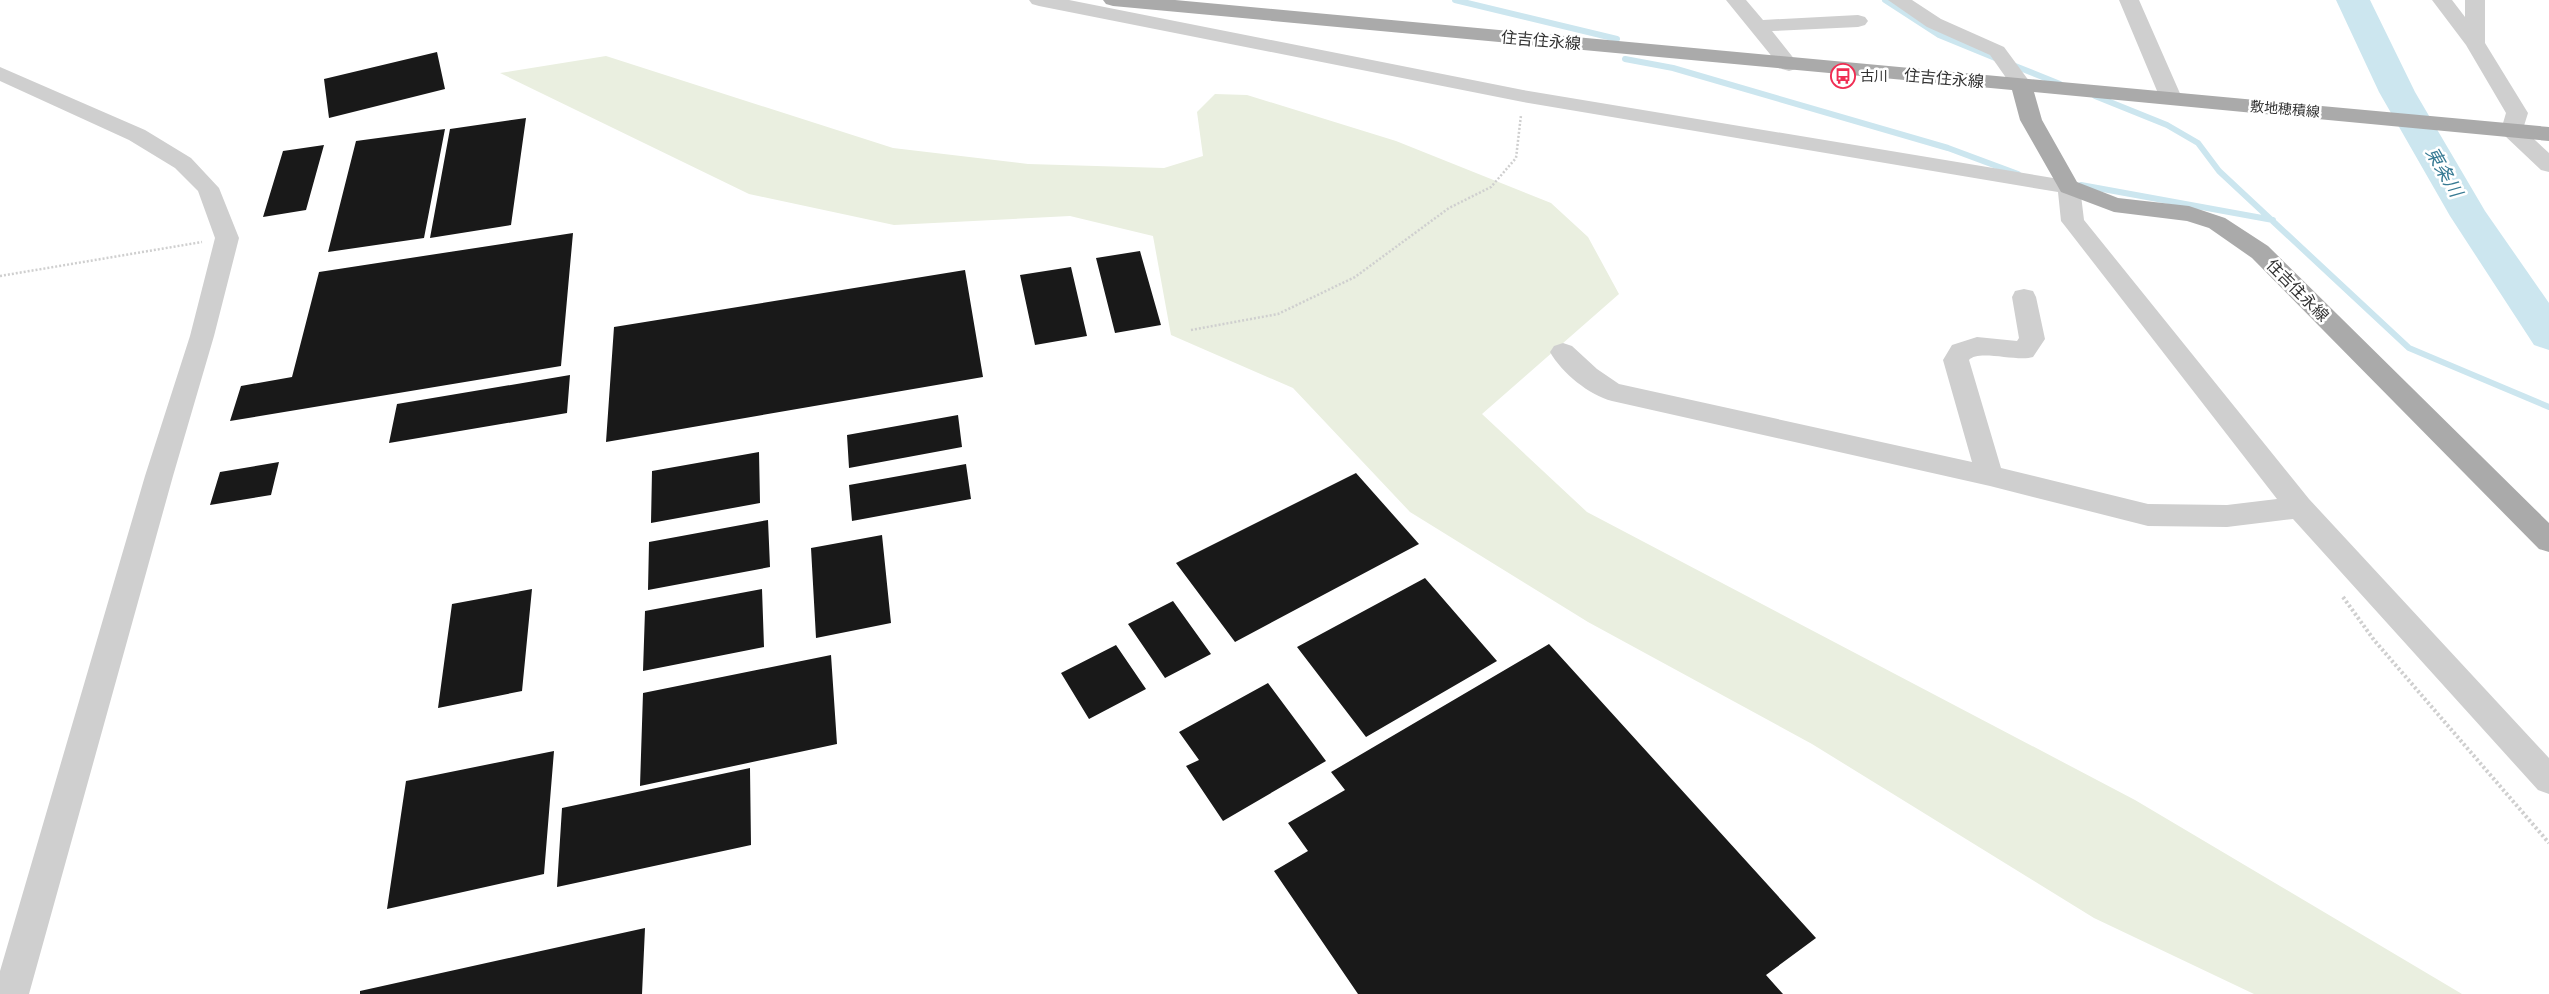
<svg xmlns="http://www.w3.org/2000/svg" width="2549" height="994" viewBox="0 0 2549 994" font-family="Quicksand,'Noto Sans JP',sans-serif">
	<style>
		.green { fill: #eaefe0 }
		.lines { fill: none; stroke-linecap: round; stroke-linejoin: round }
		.stream { stroke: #cce6ef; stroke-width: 6 }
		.river { fill: #cce6ef; fill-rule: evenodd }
		.building { fill: #191919 }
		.path-far1 { stroke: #cfcfcf; stroke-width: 2.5; stroke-dasharray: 2 2; stroke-linecap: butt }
		.path { stroke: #cfcfcf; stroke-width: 4; stroke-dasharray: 2.5 2.5; stroke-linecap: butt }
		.minor { fill: #cfcfcf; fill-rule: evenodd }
		.major { fill: #aaa; fill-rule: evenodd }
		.labels { text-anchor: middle; stroke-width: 5; stroke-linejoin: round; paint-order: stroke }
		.far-poi-label { font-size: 14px; fill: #323232; stroke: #fff; text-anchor: start }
		.far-street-label { font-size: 14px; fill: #323232; stroke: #fff }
		.street-label { font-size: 16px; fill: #323232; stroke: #fff }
		.water-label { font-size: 18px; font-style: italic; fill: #377a93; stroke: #fff }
	</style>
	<rect width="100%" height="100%" fill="#fff"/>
	<path class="green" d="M606,56L893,148L1028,164L1164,168L1203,156L1197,112L1215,94L1247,95L1396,141L1551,203L1588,237L1619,294L1482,414L1587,512L2135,800L2462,994H2254L2094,918L1812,744L1588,622L1410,512L1293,388L1171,335L1153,236L1070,216L894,225L749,194L500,73Z"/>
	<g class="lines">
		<path class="stream" d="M1455,0L1617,39
			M1885,0L1939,35L2000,60
			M1625,59L1673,68L1948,148L2018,174
			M2010,64L2060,84
			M2095,96L2167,125L2198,143L2219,171L2409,348L2549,407
			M2081,185L2273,220"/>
		<path class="river" d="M2336,0H2370L2415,92L2485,211L2549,303V350L2534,345L2450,216L2379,92Z"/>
	</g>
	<path class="building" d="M437,52L445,89L329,118L324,79Z
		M526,118L511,225L430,238L450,129Z
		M445,129L424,238L328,252L356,141Z
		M324,145L306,210L263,217L283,151Z
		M573,233L561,366L230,421L241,386L292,377L319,272Z
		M1140,251L1161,325L1115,333L1096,258Z
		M1071,267L1087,336L1035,345L1020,275Z
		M965,270L983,377L606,442L614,327Z
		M570,375L567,413L389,443L397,404Z
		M958,415L962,447L849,468L847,435Z
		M759,452L760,503L651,523L652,471Z
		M279,462L271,495L210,505L220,472Z
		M966,464L971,499L852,521L849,485Z
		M1356,473L1419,544L1235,642L1176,563Z
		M768,520L770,567L648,590L649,542Z
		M882,535L891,623L816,638L811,548Z
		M1425,578L1497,661L1366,737L1297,647Z
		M532,589L522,691L438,708L452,604Z
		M762,589L764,647L643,671L645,611Z
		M1173,601L1211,654L1165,678L1128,624Z
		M1549,644L1816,938L1766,975L1783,994H1358L1274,871L1308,851L1288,823L1345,790L1331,772Z
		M1116,645L1146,689L1089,719L1061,673Z
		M831,655L837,744L640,786L643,693Z
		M1268,683L1326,761L1223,821L1186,766L1199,760L1179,732Z
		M554,751L544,874L387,909L406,781Z
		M750,768L751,845L557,887L562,808Z
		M645,928L642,994H360V991Z"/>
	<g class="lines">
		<path class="path-far1" d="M0,276L202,242
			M1191,330L1278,314L1355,277L1449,208L1491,187L1516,158L1521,115"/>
		<path class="path" d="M2343,597L2374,640L2549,843"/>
		<path class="minor" d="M1029,0H1069L1523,90L2077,182L2080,187L2084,220L2309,499L2549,758V794L2538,790L2293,519L2227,527L2148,526L1990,486L1612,401C1589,395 1562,373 1550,352L1554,346L1563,343L1572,346L1597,369L1619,384L1972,462L1943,360L1952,345L1977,337L2017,341L2019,338L2012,297L2015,291L2024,289L2033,291L2036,297L2045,339L2033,357C2017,362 1978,349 1969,360L2001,468L2148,504L2227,505L2277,499L2065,226L2061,221L2058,192L1523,102L1039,6L1032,4Z
			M1726,0H1746L1763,20L1858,15L1865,17L1868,21L1865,25L1858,27L1772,31L1799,65L1796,69L1789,71L1782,69Z
			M1888,0H1912L1941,19L2004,47L2032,85L2028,89L2021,91L2014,89L1990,55L1927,27Z
			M2119,0H2139L2182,98L2179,103L2171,104L2163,103L2160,98Z
			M2432,0H2452L2465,17V0H2485V43L2528,113L2523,129L2549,153V172L2541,170L2504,135L2501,130L2506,113L2466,45Z
			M0,67L145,130L191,158L219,188L239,238L214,336L173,476L29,994H0V971L145,476L190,336L215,238L198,191L175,168L129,140L0,81Z"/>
		<path class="major" d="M1103,0H1175L2549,127V141L2034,92L2042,120L2077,182L2118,198L2189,206L2225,218L2268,246L2549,523V552L2539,549L2252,258L2209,228L2187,221L2114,212L2061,192L2020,120L2012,90L1113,6L1106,4Z"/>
	</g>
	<defs>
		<symbol id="bus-ring" viewBox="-11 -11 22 22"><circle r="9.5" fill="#fff" stroke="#f02d53" stroke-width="1.5"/><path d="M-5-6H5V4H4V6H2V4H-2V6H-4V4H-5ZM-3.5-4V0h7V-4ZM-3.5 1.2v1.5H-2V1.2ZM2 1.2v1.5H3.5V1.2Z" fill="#f02d53"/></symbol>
	</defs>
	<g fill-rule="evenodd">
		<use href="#bus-ring" x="1829" y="62" width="28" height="28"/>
	</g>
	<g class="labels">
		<g class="far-poi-label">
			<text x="1860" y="81">古川</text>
		</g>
		<g class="far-street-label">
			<text transform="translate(2285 109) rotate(5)" y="5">敷地穂積線</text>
		</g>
		<g class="street-label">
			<text transform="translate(1541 40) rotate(5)" y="6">住吉住永線</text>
			<text transform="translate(1944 78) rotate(5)" y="6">住吉住永線</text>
			<text transform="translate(2298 290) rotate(45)" y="6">住吉住永線</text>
		</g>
		<g class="water-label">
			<text transform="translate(2444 172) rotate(60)" y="6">東条川</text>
		</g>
	</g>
</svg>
